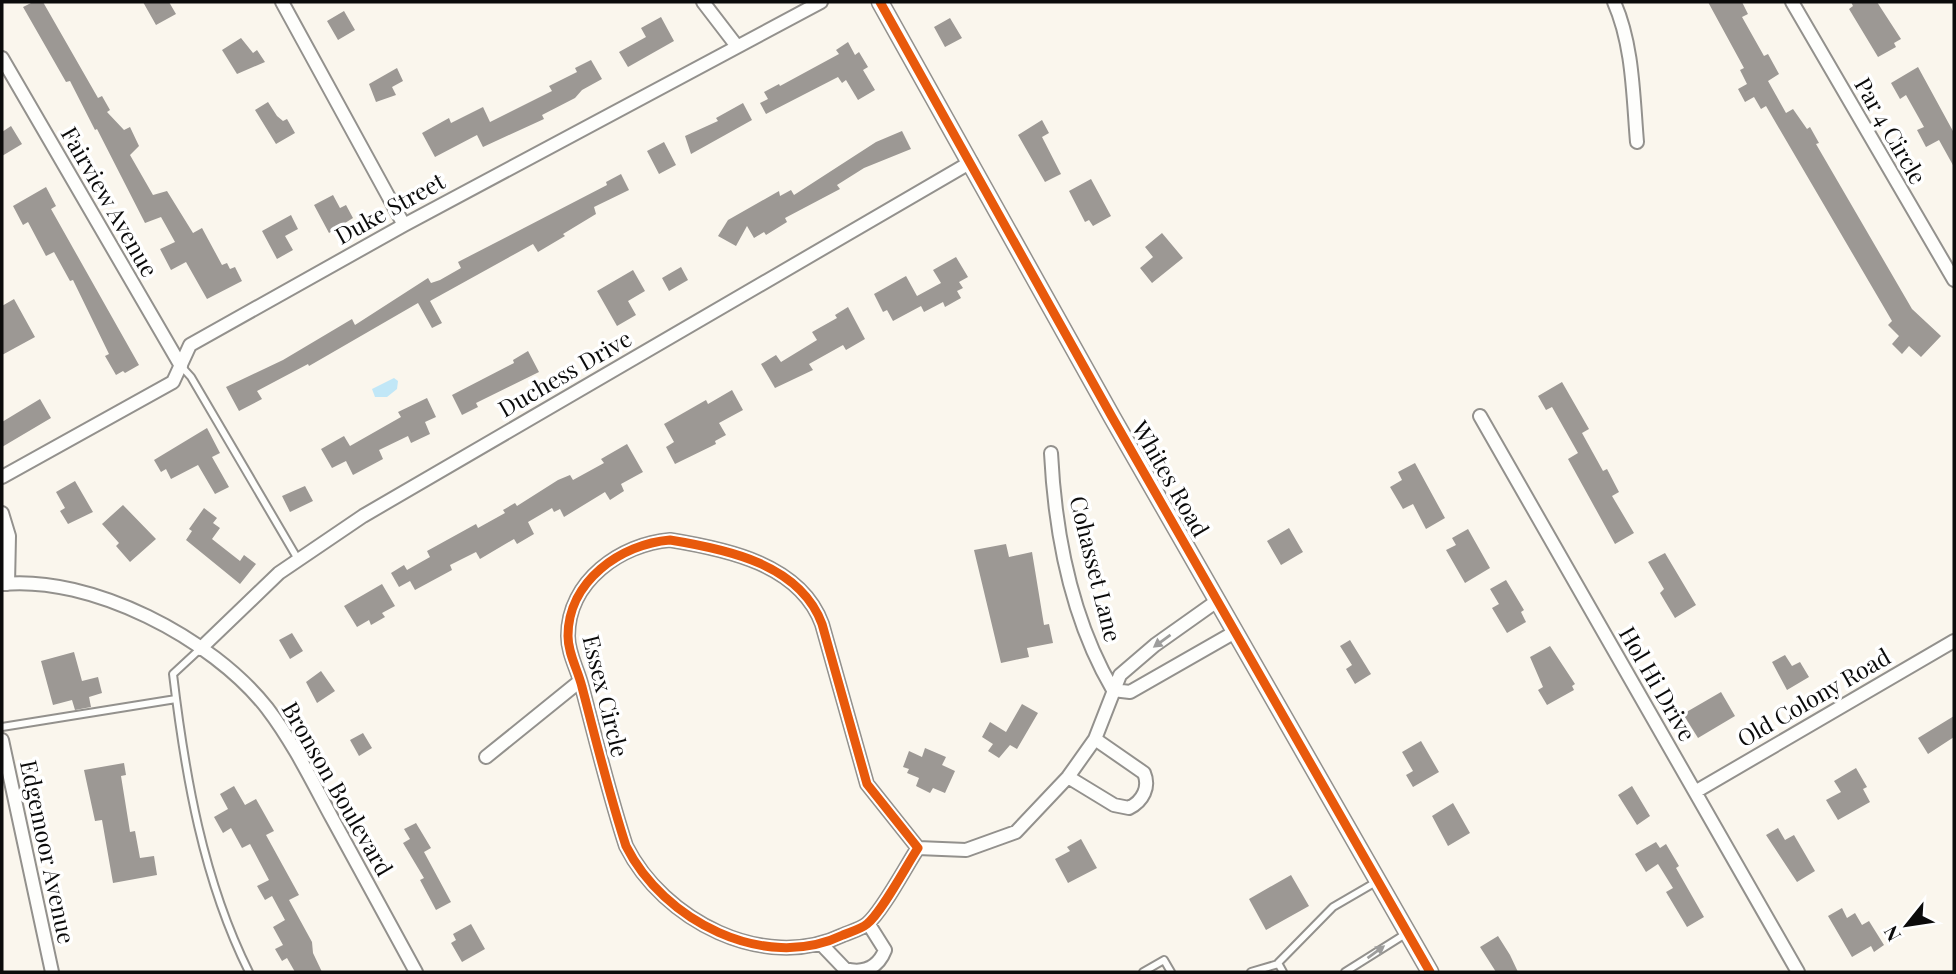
<svg xmlns="http://www.w3.org/2000/svg" width="1956" height="974" viewBox="0 0 1956 974" font-family="'Playfair Display',serif">
	<style>
		.water { fill: #c1e7f7 }
		.building { fill: #9c9894 }
		.lines { fill: none; stroke-linecap: round; stroke-linejoin: round }
		.service-casing { stroke: #93918d; stroke-width: 10 }
		.minor-casing { stroke: #93918d; stroke-width: 16 }
		.tertiary-casing { stroke: #93918d; stroke-width: 19 }
		.service { stroke: #fefefc; stroke-width: 6 }
		.minor { stroke: #fefefc; stroke-width: 12 }
		.tertiary { stroke: #fefefc; stroke-width: 16 }
		.cycleway-casing { stroke: #fff; stroke-width: 13 }
		.cycleway { stroke: #e8590c; stroke-width: 9 }
		.oneway { fill: #9d9d9c }
		.labels { text-anchor: middle; stroke-width: 7; stroke-linejoin: round; paint-order: stroke }
		.street-label { font-size: 23px; fill: #0b0b0b; stroke: #fff }
	</style>
	<rect width="100%" height="100%" fill="#faf6ed"/>
	<path class="water" d="M394,378L398,381L397,389L387,397H375L372,389Z"/>
	<path class="building" d="M33,2H43L98,98L102,96L110,110L107,112L124,130L130,127L139,146L130,155L153,195L167,191L193,233L202,228L222,265L227,263L230,269L235,267L242,281L207,299L186,262L171,270L160,249L175,242L161,217L145,223L97,129L95,130L70,81L66,82L23,7Z
		M143,2H169L176,14L156,25Z
		M1708,2H1742L1748,14L1742,17L1764,56L1768,54L1779,74L1768,81L1786,113L1793,109L1807,129L1810,127L1819,143L1816,144L1912,309L1941,336L1921,357L1909,346L1902,354L1892,344L1899,336L1888,325L1892,321L1766,106L1761,109L1754,97L1745,102L1738,89L1747,84L1740,70L1744,68Z
		M1851,2H1877L1901,39L1894,43L1896,47L1878,57L1849,9L1853,6Z
		M344,11L355,30L338,40L327,21Z
		M661,17L674,41L628,67L619,52L646,37L641,28Z
		M950,18L962,38L945,47L934,27Z
		M241,38L253,53L257,50L265,62L237,74L222,50Z
		M848,42L855,55L859,52L868,67L863,70L875,90L858,100L846,80L842,83L838,77L766,114L760,103L768,99L764,92L779,84L780,86L839,54L836,50Z
		M591,60L602,79L582,90L575,98L542,115L544,119L483,147L477,135L435,157L422,133L449,118L451,123L483,107L490,122L552,91L549,86L577,72L575,68Z
		M1918,67L1954,133V167L1939,140L1926,147L1917,130L1924,127L1906,95L1900,99L1891,83Z
		M397,68L403,81L392,87L396,95L376,102L369,84Z
		M268,102L277,116L283,121L287,119L295,133L276,144L255,110Z
		M743,103L752,120L691,154L685,136L718,121L716,118Z
		M1042,120L1049,133L1042,137L1061,174L1045,182L1018,135Z
		M11,126L22,144L2,156V132Z
		M902,131L911,149L864,168L837,185L840,189L785,218L787,222L766,235L764,232L754,238L747,226L736,246L718,236L728,220L779,191L780,196L791,190L794,195L876,142Z
		M664,142L676,165L659,174L647,151Z
		M621,174L629,190L594,207L596,214L563,234L565,236L538,252L533,244L430,301L442,323L432,328L418,303L309,366L308,364L257,391L262,399L239,411L226,387L283,360L352,319L355,325L428,278L431,283L440,280L461,268L458,262L607,185L606,182Z
		M1091,179L1111,216L1093,226L1089,220L1085,222L1069,191Z
		M46,187L56,206L51,209L139,365L125,373L123,371L116,375L105,356L109,354L73,280L70,281L54,252L46,256L28,222L23,225L13,206Z
		M333,195L340,208L346,205L353,218L329,233L314,205Z
		M291,215L298,229L285,236L293,250L277,259L262,231Z
		M1162,233L1183,258L1152,283L1140,268L1153,257L1145,247Z
		M956,257L968,277L959,282L963,288L957,291L961,298L945,307L943,302L924,312L921,306L893,321L887,310L883,312L874,294L906,276L917,296L941,283L933,270Z
		M681,267L688,280L669,291L662,278Z
		M633,270L645,291L628,301L636,315L617,326L597,291Z
		M14,299L35,337L2,355V306Z
		M848,307L865,339L846,350L843,345L809,364L813,370L775,388L761,364L776,355L781,362L817,340L812,332L837,318L835,315Z
		M528,351L539,372L476,403L478,407L462,415L452,395L514,363L513,360Z
		M1562,382L1589,429L1582,433L1603,471L1607,469L1619,492L1612,496L1634,533L1615,544L1568,459L1578,453L1552,407L1546,410L1538,396Z
		M732,390L743,410L719,423L726,435L715,441L716,444L675,464L666,447L674,442L664,424L706,400L708,404Z
		M427,398L436,417L425,422L430,434L411,443L408,436L379,450L383,459L353,475L346,461L332,468L321,449L344,436L350,446L401,417L398,412Z
		M40,399L51,418L2,447V422Z
		M207,428L220,453L212,457L229,487L215,494L198,465L171,479L166,469L161,472L154,460Z
		M627,444L643,472L621,484L624,491L610,500L605,492L564,517L560,509L554,512L552,508L528,522L534,534L517,544L514,539L480,559L476,552L450,565L452,570L415,590L410,581L399,587L391,573L404,565L407,570L430,557L427,551L476,524L478,528L505,513L503,510L515,503L517,506L558,480L570,475L573,480L604,463L601,459Z
		M1415,463L1445,518L1426,529L1413,504L1403,509L1390,487L1402,480L1398,472Z
		M75,481L93,512L68,524L60,511L65,508L56,492Z
		M305,486L313,501L290,512L282,496Z
		M123,505L156,539L130,562L116,546L119,543L102,524Z
		M204,508L217,518L213,523L220,528L212,539L240,561L244,555L256,564L240,584L186,540L192,531L189,529Z
		M1289,528L1303,552L1281,565L1267,541Z
		M1468,529L1490,568L1465,583L1446,550L1456,545L1452,538Z
		M1006,544L1009,557L1032,552L1044,625L1049,624L1053,643L1027,648L1029,657L1001,663L974,550Z
		M1665,553L1696,605L1675,618L1660,593L1664,589L1648,562Z
		M1506,580L1524,610L1521,612L1526,622L1507,633L1492,608L1499,604L1490,589Z
		M382,584L395,606L382,613L385,617L371,625L369,620L357,627L344,606Z
		M292,633L303,651L290,659L279,640Z
		M1350,640L1371,674L1355,684L1346,669L1352,665L1340,646Z
		M1550,646L1575,684L1572,686L1574,690L1547,705L1538,690L1543,687L1530,657Z
		M74,652L82,681L98,677L102,693L89,697L91,707L75,710L72,700L53,705L41,661Z
		M1785,655L1792,666L1800,662L1809,677L1787,690L1772,662Z
		M321,671L335,691L317,703L306,682Z
		M1721,692L1735,716L1698,738L1683,714Z
		M1022,704L1038,713L1017,749L1010,745L999,758L988,751L993,744L982,737L990,722L1006,732Z
		M1954,716V737L1928,754L1918,738Z
		M363,733L372,748L359,756L350,740Z
		M1421,741L1439,772L1413,787L1406,775L1413,771L1402,752Z
		M925,748L946,757L942,765L955,771L945,793L933,788L930,793L916,786L919,778L907,773L909,769L903,767L909,751L922,757Z
		M124,763L126,775L121,776L130,832L135,831L140,858L154,856L157,875L113,883L102,820L95,821L84,770Z
		M1856,768L1867,787L1863,789L1870,802L1838,820L1826,800L1841,792L1834,781Z
		M234,786L245,805L256,799L274,831L266,835L299,895L289,900L312,942L313,953L322,972H295L287,958L282,961L275,949L283,945L273,927L285,920L272,896L265,900L257,886L269,880L250,844L242,848L231,828L223,833L214,817L228,809L220,794Z
		M1632,786L1650,816L1637,825L1618,795Z
		M1453,803L1470,833L1448,846L1432,816Z
		M416,823L431,848L424,852L451,902L436,910L420,880L424,878L403,843L410,839L404,829Z
		M1778,828L1785,840L1794,835L1815,871L1797,882L1766,835Z
		M1081,839L1097,868L1068,883L1055,859L1070,851L1067,847Z
		M1656,842L1660,848L1666,844L1679,866L1676,868L1704,917L1687,927L1666,892L1673,888L1658,864L1646,872L1635,854Z
		M1291,875L1309,906L1266,930L1249,899Z
		M1842,908L1847,918L1855,913L1862,925L1869,921L1884,945L1874,952L1871,946L1852,957L1828,916Z
		M471,924L485,949L462,962L451,943L456,940L453,934Z
		M1498,936L1510,955L1518,972H1496L1480,947Z"/>
	<g class="lines">
		<defs>
			<path id="service" d="M181,366L191,377L299,561
				M200,649L173,674C185,775 203,880 249,972
				M2,727L176,699
				M1143,972L1164,960L1171,972
				M1251,972L1278,964
				M1283,972L1278,963L1333,907L1376,882
				M1345,972L1407,933"/>
			<path id="minor" d="M282,2L404,225
				M703,2L736,45
				M1614,2C1633,45 1633,95 1637,142
				M1792,2L1954,280
				M2,58L181,366
				M1480,416L1798,972
				M1051,453C1055,533 1072,620 1113,690
				M2,477L173,382L190,345L404,225L821,2
				M2,513L9,536L8,584
				M670,540C726,549 800,564 822,624L867,784L918,848C906,866 882,912 867,924C861,929 850,932 843,935C764,973 663,920 626,846C609,794 596,740 582,687C578,670 568,654 568,636C568,581 621,544 670,540Z
				M2,584C91,575 212,638 267,708C293,742 312,781 332,818C360,869 388,921 416,972
				M200,649L279,573L363,516L971,162
				M1113,690L1130,692L1235,632
				M2,740L52,972
				M486,757L580,681
				M1068,777L1114,805L1129,808C1143,801 1150,787 1144,773L1095,739
				M1695,792L1954,641
				M918,848L966,850L1016,832L1068,777L1095,739L1120,675L1155,645L1217,601
				M822,945L845,969C864,974 878,968 885,950L868,923"/>
			<path id="tertiary" d="M880,2L1112,417L1430,972"/>
		</defs>
		<use href="#service" class="service-casing"/>
		<use href="#minor" class="minor-casing"/>
		<use href="#tertiary" class="tertiary-casing"/>
		<use href="#service" class="service"/>
		<use href="#minor" class="minor"/>
		<use href="#tertiary" class="tertiary"/>
		<defs>
			<path id="cycleway" d="M880,2L1112,417L1430,972
				M670,540C726,549 800,564 822,624L867,784L918,848C906,866 882,912 867,924C861,929 850,932 843,935C764,973 663,920 626,846C609,794 596,740 582,687C578,670 568,654 568,636C568,581 621,544 670,540Z"/>
		</defs>
		<use href="#cycleway" class="cycleway-casing"/>
		<use href="#cycleway" class="cycleway"/>
	</g>
	<defs><path id="oneway-solid" d="M-6-.8H1V-3.2L6.5 0L1 3.2V.8H-6Z" transform="scale(1.75)"/></defs>
	<g class="oneway">
		<use href="#oneway-solid" transform="translate(1162 641) rotate(144)"/>
		<use href="#oneway-solid" transform="translate(1376 952) rotate(-36)"/>
	</g>
	<g class="labels">
		<g class="street-label">
			<text transform="translate(1890 131) rotate(60)" y="8">Par 4 Circle</text>
			<text transform="translate(109 202) rotate(60)" y="8">Fairview Avenue</text>
			<text transform="translate(390 209) rotate(-29)" y="8">Duke Street</text>
			<text transform="translate(565 374) rotate(-30)" y="8">Duchess Drive</text>
			<text transform="translate(1170 479) rotate(60)" y="8">Whites Road</text>
			<text transform="translate(1095 569) rotate(76)" y="8">Cohasset Lane</text>
			<text transform="translate(1657 684) rotate(60)" y="8">Hol Hi Drive</text>
			<text transform="translate(605 696) rotate(76)" y="8">Essex Circle</text>
			<text transform="translate(1814 698) rotate(-30)" y="8">Old Colony Road</text>
			<text transform="translate(337 789) rotate(60)" y="8">Bronson Boulevard</text>
			<text transform="translate(47 852) rotate(78)" y="8">Edgemoor Avenue</text>
		</g>
	</g>
	<rect width="1956" height="974" fill="none" stroke="#0b0b0b" stroke-width="7"/>
	<g transform="translate(1907 925) rotate(240)" stroke="#ffffff" stroke-width="5" paint-order="stroke">
	<path d="M0-5L12 26L0 18L-12 26Z" fill="#0b0b0b"/>
	<text y="-10" font-size="19" font-weight="bold" text-anchor="middle" fill="#0b0b0b">N</text>
	</g>
</svg>
